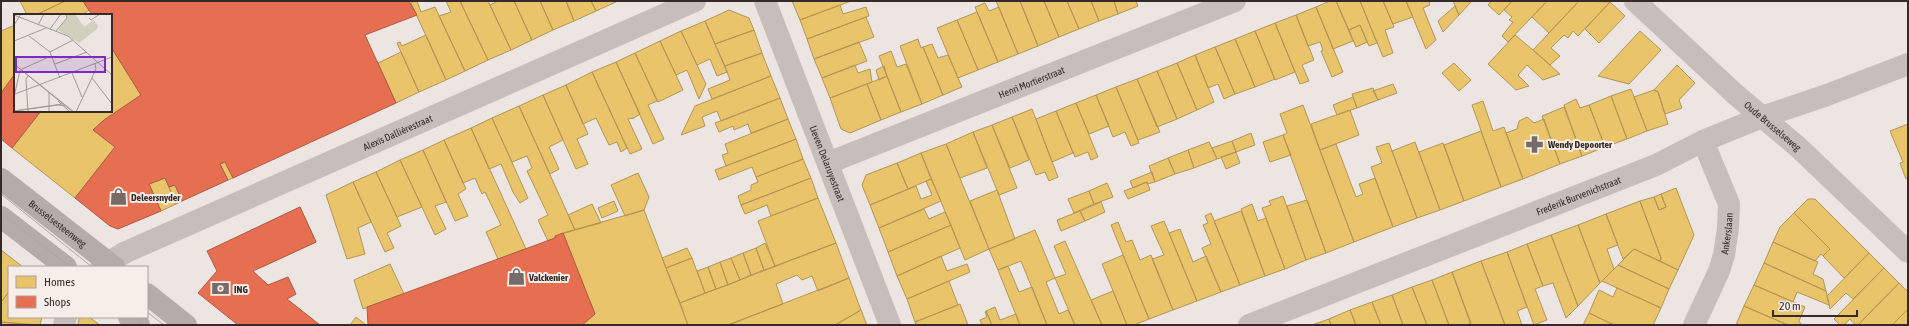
<svg xmlns="http://www.w3.org/2000/svg" width="1909" height="326" viewBox="0 0 1909 326" font-family="'Asap Condensed',sans-serif">
	<style>
		.homes { fill: #e9c46a; stroke: #b39656 }
		.shops { fill: #e76f51; stroke: #b25a45 }
		.lines { fill: none; stroke-linecap: round; stroke-linejoin: round }
		.street { stroke: #c5bebb; stroke-width: 22 }
		.primary { stroke: #b4aca9; stroke-width: 22 }
		.tram { stroke: #ada7a4; stroke-width: 1 }
		.labels { text-anchor: middle; stroke-width: 4; stroke-linejoin: round; paint-order: stroke }
		.street-label { font-size: 10px; fill: #352a29; stroke: #f8eee9 }
		.poi-label { font-size: 10px; font-weight: bold; fill: #352a29; stroke: #f8eee9; text-anchor: start }
		.inset-road { fill: none; stroke: #a39a97; stroke-width: 1 }
		.view { fill: #7b2cbf; fill-opacity: 0.15; stroke: #7b2cbf; stroke-width: 2 }
		.inset-edge { fill: none; stroke: #352a29; stroke-width: 2 }
	</style>
	<rect width="100%" height="100%" fill="#ece5e1"/>
	<path class="homes" d="M20,1H65L36,15H27Z
		M65,1H83L89,10L82,15H36Z
		M415,1H417L421,12L435,7L465,71L446,80L411,3Z
		M446,1H460L488,60L465,71L439,16L451,12Z
		M460,1H488L511,50L488,60Z
		M498,1H514L532,40L511,50L490,5Z
		M514,1H540L553,30L532,40Z
		M540,1H566L574,21L553,30Z
		M566,1H591L596,11L574,21Z
		M591,1H615L616,2L596,11Z
		M792,1H851L800,20Z
		M996,1H1020L1038,46L1018,54Z
		M1020,1H1044L1059,37L1038,46Z
		M1044,1H1067L1079,29L1059,37Z
		M1067,1H1091L1099,21L1079,29Z
		M1091,1H1114L1118,14L1099,21Z
		M1114,1H1136L1138,6L1118,14Z
		M1330,1H1336L1353,41L1333,49L1316,7Z
		M1336,1H1360L1377,43L1369,46L1360,25L1349,30Z
		M1360,1H1383L1394,27L1385,30L1393,53L1383,57Z
		M1383,1H1406L1413,17L1393,24Z
		M1406,1H1429L1430,5L1423,8L1436,40L1426,49Z
		M1453,1H1472L1459,15Z
		M1491,1H1512L1499,15L1488,5Z
		M1512,1H1547L1508,42L1502,36L1513,22L1509,20L1512,17L1504,10Z
		M1547,1H1579L1549,33L1532,17Z
		M1579,1L1610,2L1578,36L1573,31L1568,38L1564,35L1551,48L1560,56L1550,65L1533,50Z
		M1610,2L1625,16L1599,43L1585,29Z
		M985,3L989,11L999,7L1018,54L998,62L975,7Z
		M840,5L843,14L866,7L869,16L807,39L800,20Z
		M1455,6L1459,15L1443,32L1438,21Z
		M1316,7L1343,72L1332,77L1321,51L1323,50L1320,42L1308,46L1296,15Z
		M729,10L749,18L754,30L715,44L705,21Z
		M977,12L998,62L978,70L957,20Z
		M1296,15L1314,60L1302,65L1309,81L1300,84L1275,23Z
		M866,17L874,37L814,59L807,39Z
		M957,20L978,70L958,78L937,28Z
		M705,21L727,72L717,76L710,59L697,65L681,31Z
		M1275,23L1295,72L1275,80L1255,31Z
		M15,25V74L1,93V31Z
		M1360,25L1367,42L1356,47L1349,30Z
		M754,30L762,53L725,66L715,44Z
		M681,31L706,84L699,99L687,70L676,75L660,41Z
		M1255,31L1275,79L1255,87L1235,39Z
		M1640,31L1661,50L1629,84L1598,76Z
		M426,35L446,80L419,92L397,43L400,42L402,46Z
		M1515,35L1533,50L1560,74L1543,80L1527,65L1518,75L1529,86L1516,90L1488,64Z
		M918,39L921,48L923,47L943,95L922,104L900,46Z
		M1235,39L1255,87L1235,94L1215,47Z
		M660,41L683,90L658,102L635,53Z
		M859,42L867,61L822,78L814,59Z
		M932,44L938,58L948,55L962,87L943,95L923,47Z
		M111,47L141,95L104,120L93,130L115,147L75,198L12,148L41,111H111Z
		M1215,47L1235,94L1224,99L1218,84L1208,88L1195,55Z
		M891,51L897,67L906,64L922,104L901,112L879,56Z
		M401,52L419,92L396,103L378,63Z
		M635,53L657,101L648,105L664,139L653,144L616,62Z
		M762,53L771,76L712,99L708,89L730,80L725,66Z
		M1195,55L1214,102L1197,110L1177,63Z
		M616,62L640,114L634,118L628,119L642,149L630,154L592,72Z
		M1177,63L1197,110L1177,119L1157,71Z
		M1454,63L1471,80L1459,91L1442,73Z
		M855,65L858,73L870,69L872,82L830,98L822,78Z
		M1677,65L1695,83L1679,100L1682,108L1665,114L1658,92L1654,90Z
		M884,66L887,76L879,80L876,70Z
		M1157,71L1177,119L1157,127L1137,79Z
		M592,72L627,148L621,152L617,142L609,145L596,118L583,124L566,85Z
		M771,76L780,98L721,121L717,111L702,117L705,126L681,135L695,106Z
		M887,76L901,112L881,120L867,84Z
		M1137,79L1160,132L1138,140L1116,87Z
		M867,84L881,120L850,133L841,129L830,98Z
		M1393,84L1397,93L1378,100L1373,91Z
		M566,85L588,134L577,139L588,164L576,169L543,95Z
		M1116,87L1139,143L1131,146L1125,132L1113,137L1096,95Z
		M1373,88L1378,100L1357,108L1352,94Z
		M1631,89L1647,131L1627,139L1611,96Z
		M1654,90L1658,92L1668,124L1647,131L1634,97Z
		M543,95L563,140L549,147L559,169L550,174L519,106Z
		M1096,95L1109,126L1089,134L1076,103Z
		M1611,96L1627,139L1605,147L1589,105Z
		M1353,97L1357,108L1337,115L1333,105Z
		M780,98L788,119L751,133L748,124L734,130L733,126L719,132L715,123Z
		M1576,99L1580,108L1589,105L1605,147L1582,156L1564,105Z
		M1483,101L1493,131L1504,127L1523,179L1501,187L1472,105Z
		M1076,103L1098,157L1091,160L1088,152L1075,157L1056,111Z
		M1303,105L1354,242L1326,253L1283,135L1287,133L1280,114Z
		M519,106L575,230L555,236V238L548,241L538,220L548,215L527,171L532,168L527,156L512,162L492,118Z
		M1564,107L1582,156L1560,164L1542,116Z
		M1032,109L1058,177L1049,181L1045,172L1036,175L1012,117Z
		M1350,110L1359,135L1320,150L1311,124Z
		M1056,111L1073,153L1052,162L1036,119Z
		M1012,117L1029,160L1010,168L992,125Z
		M1527,117L1534,123L1544,119L1560,164L1523,179L1506,133L1517,129L1519,121Z
		M492,118L528,198L520,203L513,192L501,164L489,169L471,128Z
		M788,119L796,139L726,166L722,155L728,153L725,144Z
		M1908,124V179H1906L1900,163L1903,162L1890,131Z
		M992,125L1017,188L999,195L973,132Z
		M471,128L526,249L498,259L486,232L501,225L485,192L482,194L475,178L463,183L444,140Z
		M1481,131L1501,187L1464,201L1444,145Z
		M973,132L987,168L960,178L946,144Z
		M1251,133L1255,145L1236,152L1232,141Z
		M1283,135L1291,155L1270,162L1263,142Z
		M796,139L803,159L756,177L752,167L719,180L715,170Z
		M444,140L466,189L458,194L468,216L455,221L423,150Z
		M1232,141L1236,152L1217,159L1212,148Z
		M1209,142L1217,159L1194,168L1188,150Z
		M1415,142L1440,210L1417,218L1392,151Z
		M1389,143L1417,218L1393,227L1371,167L1382,163L1376,147Z
		M1443,143L1464,201L1440,210L1419,152Z
		M946,144L989,249L965,260L921,153Z
		M1336,144L1356,197L1363,194L1359,184L1375,178L1393,227L1354,242L1320,150Z
		M423,150L446,202L435,206L446,229L435,235L400,160Z
		M1188,150L1194,168L1175,174L1168,158Z
		M1236,152L1240,163L1226,169L1221,157Z
		M921,153L931,179L908,189L897,163Z
		M1168,158L1175,174L1155,182L1149,166Z
		M803,159L811,178L741,205L738,196L751,190V185L758,182L756,177Z
		M400,160L422,207L397,217L376,172Z
		M225,162L233,178L228,180L220,164Z
		M897,163L908,189L870,205L862,185L866,175Z
		M376,172L401,226L387,233L394,248L385,252L353,182Z
		M1152,172L1155,182L1147,184V182L1133,188L1130,181Z
		M638,173L649,197L644,210L625,216L611,185Z
		M165,178L176,204L161,211L149,184Z
		M811,178L818,198L771,216L767,205L745,214L741,205Z
		M931,179L941,201L879,228L870,205L916,186L921,199L932,195L926,181Z
		M353,182L371,222L358,228L365,254L347,259L326,195Z
		M1147,182L1150,190L1128,199L1124,191Z
		M1107,183L1113,197L1094,204L1089,191Z
		M175,185L182,201L176,204L169,187Z
		M1676,188L1694,235L1678,270L1660,261L1661,258L1640,201L1654,197L1659,210L1666,207L1661,194Z
		M997,190L1015,239L989,249L970,201Z
		M1089,191L1094,204L1074,213L1068,199Z
		M1661,194L1666,207L1659,210L1654,197Z
		M1283,196L1306,260L1285,269L1262,208L1271,205L1269,201Z
		M818,198L836,243L775,266L758,221Z
		M1808,199H1815L1869,253L1844,278L1823,256L1830,249L1794,213Z
		M1307,200L1326,253L1306,260L1287,206Z
		M614,201L618,211L602,218L598,208Z
		M1640,201L1661,258L1660,261L1634,249L1623,259L1606,214Z
		M1101,202L1105,212L1085,221L1080,211Z
		M592,204L601,223L575,230L568,215Z
		M1252,204L1258,221L1266,218L1285,269L1265,276L1241,209Z
		M300,207L316,242L262,267L246,233Z
		M924,209L929,219L945,212L951,225L888,252L879,228Z
		M644,210L688,325H582L595,314L563,233Z
		M1080,211L1085,221L1061,231L1057,220Z
		M1241,211L1265,276L1240,285L1214,221Z
		M1211,213L1240,285L1221,292L1202,248L1211,244L1203,225L1208,223L1205,216Z
		M1794,213L1830,249L1823,256L1821,254L1815,261L1773,242L1780,227Z
		M1606,214L1618,245L1607,249L1614,269L1600,283L1578,225Z
		M1164,221L1197,301L1173,310L1152,259L1164,255L1151,226Z
		M1118,222L1126,242L1132,240L1140,260L1151,255L1173,310L1149,319L1111,225Z
		M951,225L960,248L897,276L888,252Z
		M1578,225L1600,283L1578,306L1551,235Z
		M1180,229L1193,262L1206,256L1221,292L1197,301L1169,233Z
		M1035,230L1055,278L1046,282L1059,314L1068,310L1075,325H1047L1021,261L998,270L989,249Z
		M1551,235L1578,306L1566,318L1553,283L1543,286L1527,244Z
		M1065,241L1091,300L1102,325H1075L1055,278L1066,274L1054,246Z
		M1773,242L1818,262L1813,274L1823,279L1826,291L1764,263Z
		M765,243L775,266L764,270L756,248Z
		M836,243L849,278L818,291L812,276L802,280L797,275L776,284L783,304L728,325H688L680,303Z
		M1527,244L1543,286L1535,289L1547,320L1534,325L1507,252Z
		M687,248L692,258L666,268L662,258Z
		M756,248L764,270L751,275L743,253Z
		M1634,249L1678,270L1669,289L1618,265Z
		M1,250L23,267H9V292L1,302Z
		M1507,252L1527,307L1517,311L1522,325H1505L1481,261Z
		M743,253L751,275L740,280L731,258Z
		M1869,253L1884,268L1853,299L1846,293L1830,309L1827,296Z
		M1123,255L1149,319L1134,325H1127L1102,264Z
		M941,256L947,271L967,264L970,272L907,299L897,276Z
		M692,258L705,293L680,303L666,268Z
		M731,258L740,280L728,285L720,262Z
		M1481,261L1505,325H1471L1452,272Z
		M720,262L728,285L716,289L708,267Z
		M1764,263L1826,291L1829,305L1797,292L1793,302L1754,285Z
		M390,264L404,294L363,309L354,280Z
		M1618,265L1669,289L1661,308L1602,281Z
		M1008,266L1019,292L1032,287L1047,325H1020L998,270Z
		M708,267L716,289L705,293L697,271Z
		M1884,268L1899,283L1858,325H1855L1850,319L1844,325H1840L1834,319Z
		M1452,272L1471,323L1466,325H1449L1432,280Z
		M849,278L861,310L835,325H728Z
		M1432,280L1449,325H1427L1412,287Z
		M949,281L958,305L915,322L907,299Z
		M1899,283L1908,292V309L1892,325H1858Z
		M1754,285L1805,307L1799,321L1802,325H1788L1744,306Z
		M1412,287L1427,325H1403L1392,295Z
		M1617,288L1661,308L1653,325H1614L1589,313L1599,290L1613,297Z
		M1113,291L1127,325H1102L1091,300Z
		M9,292V317H42L40,325L1,322V302Z
		M1392,295L1403,325H1381L1372,302Z
		M1372,302L1381,325H1356L1350,310Z
		M960,304L968,325H916L915,322Z
		M1744,306L1788,325H1736Z
		M995,307L1000,320L1016,314L1020,325H992L986,311Z
		M1908,309V325H1892Z
		M861,310L867,325H835Z
		M1350,310L1356,325H1331L1329,319Z
		M986,311L992,325H982L980,320L987,317L985,312Z
		M1589,313L1614,325H1583Z
		M89,317L100,325H78L79,318Z
		M356,317L366,325H350Z
		M1329,319L1331,325H1312Z
		M1,322L30,325H1Z"/>
	<path class="shops" d="M83,1H409L417,15L365,35L396,103L233,178L225,162L220,164L228,180L182,201L175,185L169,187L165,178L149,184L161,211L118,229L110,226L75,198L115,147L93,130L104,120L141,95L111,47V15H92Z
		M15,74V111H41L12,148L1,139V93Z
		M300,207L316,242L253,271L268,285L288,277L296,294L287,299L320,325H238L198,293L217,271L207,251Z
		M563,233L595,314L582,325H368L367,307L555,238V236Z"/>
	<g class="lines">
		<g class="street">
			<path id="s1" d="M765,1L890,325"/>
			<path id="s2" d="M1635,1L1735,94L1798,147L1908,252"/>
			<path id="s3" d="M828,163L1235,1"/>
			<path id="s4" d="M101,267L126,252L695,1"/>
			<path d="M64,325L66,317"/>
			<path id="s5" d="M1249,325L1656,165L1703,141L1762,117L1827,95L1908,64"/>
			<path id="s6" d="M1694,325L1719,271L1724,255L1728,228L1729,204L1703,141"/>
		</g>
		<g class="primary">
			<path id="s7" d="M1,179L114,267"/>
			<path d="M1,217L66,267"/>
			<path d="M147,294L186,325"/>
			<path d="M129,317L139,325"/>
		</g>
		<path class="tram" d="M1,194L92,267
			M1,213L70,267
			M147,312L164,325
			M134,317L144,325"/>
	</g>
	<defs>
		<symbol id="pharmacy-bare" viewBox="-9 -9 18 18"><path d="M-2-6h4v4h4v4h-4v4h-4v-4h-4v-4h4Z" fill="#756b69" stroke="#f8eee9" stroke-width="2.5" paint-order="stroke"/></symbol>
		<symbol id="shop-bare" viewBox="-9 -9 18 18"><path d="M-5-2.5h2.3a2.7 3.5 0 0 1 5.4 0H5L5.5 6h-11ZM-1.5-2.5h3a1.5 2.3 0 0 0-3 0Z" fill="#756b69" stroke="#f8eee9" stroke-width="2.5" paint-order="stroke"/></symbol>
		<symbol id="bank-bare" viewBox="-9 -9 18 18"><path d="M-6-4H6V4H-6ZM0-2.3a2.3 2.3 0 1 0 0 4.6a2.3 2.3 0 1 0 0-4.6Z" fill="#756b69" stroke="#f8eee9" stroke-width="2.5" paint-order="stroke"/></symbol>
	</defs>
	<g fill-rule="evenodd">
		<use href="#pharmacy-bare" x="1522" y="132" width="25" height="25"/>
		<use href="#shop-bare" x="106" y="184" width="25" height="25"/>
		<use href="#shop-bare" x="504" y="264" width="25" height="25"/>
		<use href="#bank-bare" x="208" y="276" width="25" height="25"/>
	</g>
	<g class="labels">
		<g class="street-label">
			<text dy="4" stroke="none"><textPath href="#s3" startOffset="219">Henri Mortierstraat</textPath></text>
			<text dy="4" stroke="none"><textPath href="#s2" startOffset="186">Oude Brusselseweg</textPath></text>
			<text dy="4" stroke="none"><textPath href="#s4" startOffset="326">Alexis Dallièrestraat</textPath></text>
			<text dy="4" stroke="none"><textPath href="#s1" startOffset="174">Lieven Delaruyestraat</textPath></text>
			<text dy="4" stroke="none"><textPath href="#s5" startOffset="354">Frederik Burvenichstraat</textPath></text>
			<text dy="4" stroke="none"><textPath href="#s7" startOffset="72">Brusselsesteenweg</textPath></text>
			<text dy="4" stroke="none"><textPath href="#s6" startOffset="98">Ankerslaan</textPath></text>
		</g>
		<g class="poi-label">
			<text x="1548" y="148">Wendy Depoorter</text>
			<text x="131" y="201">Deleersnyder</text>
			<text x="529" y="281">Valckenier</text>
			<text x="234" y="293">ING</text>
		</g>
	</g>
	<g transform="translate(14 14)">
		<rect width="98" height="98" fill="#ece5e1"/>
		<path d="M52,0H61L70,13L80,6L84,12L83,15L65,29L44,16L53,4Z" fill="#d0d0bc"/>
		<path class="inset-road" d="M0,1L54,22L98,61M75,4L77,6L86,0M0,11L7,0M24,11L30,0M36,15L47,0M42,17L53,4L52,0M15,22L36,38L46,64M0,27L32,14M36,38L59,26M0,50L60,98M0,50L59,98M41,50L73,38M58,59L68,83M14,62L12,65L14,98M78,64L98,90M1,80L98,43M0,83L6,56L37,42M44,87L56,98M0,97L48,90M0,97L44,91L52,92M35,98V79M62,98L82,55L81,49"/>
		<path class="view" d="M2,43H91V58H2Z"/>
		<rect width="98" height="98" class="inset-edge"/>
	</g>
	<rect width="1909" height="326" fill="none" stroke="#352a29" stroke-width="4"/>
	<rect x="8" y="266" width="140" height="52" fill="#f8eee9" stroke="#aaa09c"/>
	<rect x="16" y="276" width="20" height="12" fill="#e9c46a" stroke="#aaa09c"/>
	<text x="44" y="286" font-size="12" fill="#352a29">Homes</text>
	<rect x="16" y="296" width="20" height="12" fill="#e76f51" stroke="#aaa09c"/>
	<text x="44" y="306" font-size="12" fill="#352a29">Shops</text>
	<path d="M1773 310v6h84v-6" fill="none" stroke="#352a29" stroke-width="2"/>
	<text x="1779" y="310" font-size="12" fill="#352a29" stroke="#f8eee9" stroke-width="3" paint-order="stroke">20 m</text>
</svg>
